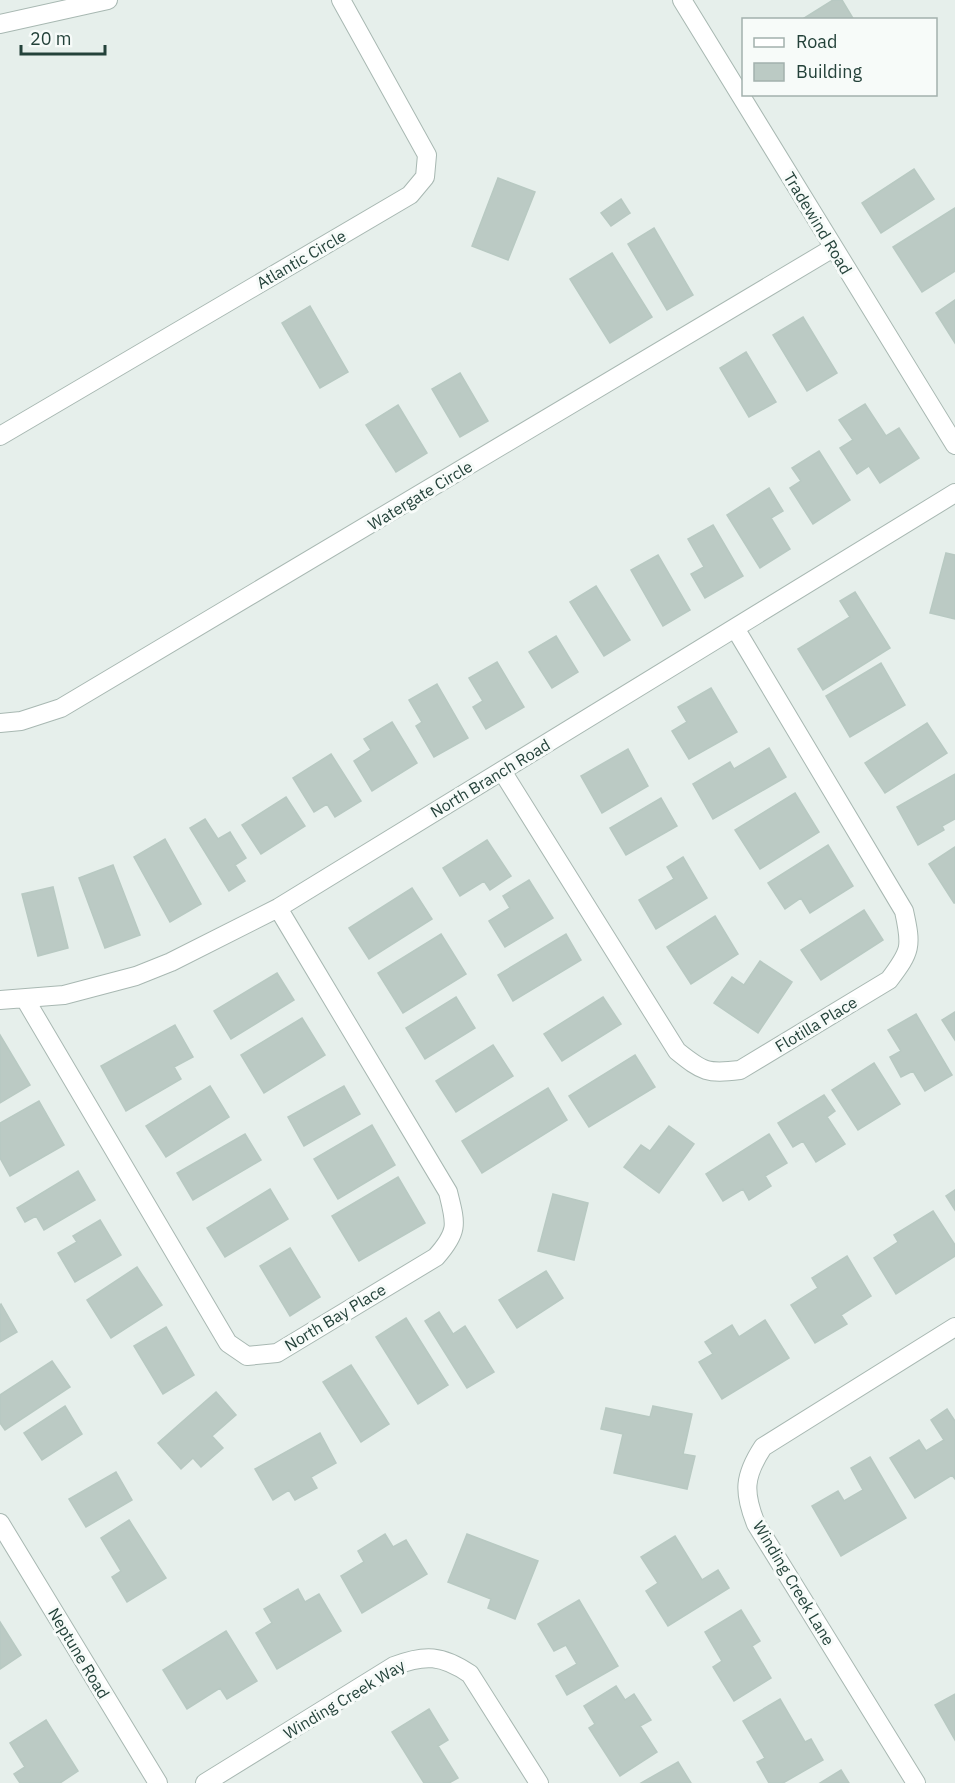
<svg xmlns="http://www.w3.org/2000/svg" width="955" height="1783" viewBox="0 0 955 1783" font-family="'IBM Plex Sans',sans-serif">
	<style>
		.building { fill: #bbcac4; stroke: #b8c9c2; stroke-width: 1.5 }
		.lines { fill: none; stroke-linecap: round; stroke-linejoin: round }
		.minor-casing { stroke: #a8b8b2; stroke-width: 20 }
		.minor { stroke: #fff; stroke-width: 18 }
		.labels { text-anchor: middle; stroke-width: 6; stroke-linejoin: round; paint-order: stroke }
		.street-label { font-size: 16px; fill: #24423a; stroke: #f7fbf9 }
	</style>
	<rect width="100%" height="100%" fill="#e6efeb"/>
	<path class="building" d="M833,0H842L854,20H801Z
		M914,169L934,199L881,233L862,203Z
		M498,178L535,192L508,260L472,246Z
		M621,199L630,213L611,226L601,213Z
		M955,208V271L922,292L893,247Z
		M654,228L693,295L667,310L628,244Z
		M612,253L652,317L610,343L570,279Z
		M955,300V343L936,313Z
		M310,306L348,372L320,388L282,323Z
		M803,317L837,373L807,391L773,335Z
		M746,352L776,402L749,417L720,368Z
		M460,373L488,421L460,437L432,389Z
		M865,404L886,436L899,428L919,458L880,483L869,466L857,474L840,448L853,440L839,420Z
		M398,405L427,453L396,472L366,425Z
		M819,451L850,500L813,524L790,488L801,481L792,468Z
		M769,488L783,511L771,518L790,549L760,568L727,515Z
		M713,525L743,576L705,598L691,574L704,567L688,539Z
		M946,553L955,555V619L930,613Z
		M658,555L690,610L663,626L631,570Z
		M596,586L630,640L604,656L570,602Z
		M855,592L890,648L823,690L798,649L850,617L840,601Z
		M556,636L578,672L552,688L529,652Z
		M497,662L524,707L486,729L473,707L483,701L469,678Z
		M881,663L905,705L850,737L826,696Z
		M437,684L468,738L434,757L416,726L422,722L409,700Z
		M711,688L737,732L689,759L672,731L687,722L678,707Z
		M392,722L417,763L372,791L354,761L371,750L364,739Z
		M927,723L947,753L885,793L865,763Z
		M769,748L786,777L713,819L693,784L730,762L734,769Z
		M628,749L648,786L602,813L581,776Z
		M331,754L361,801L335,817L327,804L314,812L293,778Z
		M955,774V819L942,826L944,830L918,845L897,807Z
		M795,793L819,832L760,869L735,830Z
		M286,797L305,826L261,854L242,825Z
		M661,798L677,826L626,855L610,828Z
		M205,819L218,839L230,832L246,858L235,865L245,881L229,891L190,828Z
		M165,839L201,904L170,922L134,857Z
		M487,840L511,876L490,890L484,881L460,896L443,868Z
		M828,845L853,886L810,913L801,898L785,909L768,883Z
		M955,847V903H954L929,864Z
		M683,857L707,898L656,929L639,900L674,879L667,867Z
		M113,865L140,935L105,948L79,878Z
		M529,880L553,918L505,947L489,921L510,908L503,896Z
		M53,887L68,948L38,956L22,894Z
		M412,888L432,919L369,959L349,928Z
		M864,910L883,940L821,980L801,950Z
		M715,916L738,954L691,984L667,947Z
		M441,934L466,974L403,1013L378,973Z
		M566,934L581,960L513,1001L498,975Z
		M760,961L792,982L758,1033L714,1003L732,977L744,985Z
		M277,973L294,1000L231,1039L214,1011Z
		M456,997L475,1028L425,1059L406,1028Z
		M603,997L621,1024L562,1061L544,1034Z
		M955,1012V1040L942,1020Z
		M916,1014L952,1075L925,1091L913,1071L901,1077L890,1057L901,1051L888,1030Z
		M302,1018L325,1055L264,1093L241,1055Z
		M175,1025L193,1057L174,1067L181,1079L126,1111L101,1066Z
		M0,1035L30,1085L0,1103Z
		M493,1045L513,1076L456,1112L436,1081Z
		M635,1055L655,1087L589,1127L569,1096Z
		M874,1063L900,1104L858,1130L832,1090Z
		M210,1086L229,1117L166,1157L146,1126Z
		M344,1086L360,1114L304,1146L288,1117Z
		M548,1088L567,1120L482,1173L462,1141Z
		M824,1095L835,1111L827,1117L845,1144L816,1162L803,1141L793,1147L778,1123Z
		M39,1101L64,1145L10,1176L0,1158V1123Z
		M372,1125L395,1165L338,1199L314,1159Z
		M669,1126L694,1144L659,1193L624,1167L641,1145L650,1151Z
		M245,1134L261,1160L193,1200L177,1173Z
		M769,1134L787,1163L765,1176L771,1186L749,1200L743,1189L723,1201L706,1174Z
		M78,1171L95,1200L44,1230L36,1216L25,1222L17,1208Z
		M398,1177L425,1223L359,1261L332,1216Z
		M270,1189L288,1219L225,1257L207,1228Z
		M955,1190V1210L946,1196Z
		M553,1194L588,1203L574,1260L538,1251Z
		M933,1211L955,1245V1256L896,1294L874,1258L898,1242L894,1235Z
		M100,1220L121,1255L75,1282L58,1253L77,1242L73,1236Z
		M290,1248L320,1297L290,1316L260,1266Z
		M847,1256L871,1296L841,1315L847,1324L815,1343L791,1305L818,1288L812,1278Z
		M137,1267L162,1305L111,1338L87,1300Z
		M546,1271L563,1298L517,1328L499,1300Z
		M1,1304L17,1332L0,1342V1305Z
		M439,1312L453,1334L465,1326L494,1372L467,1388L425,1321Z
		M406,1318L448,1385L418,1404L376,1337Z
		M765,1320L789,1358L722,1399L699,1362L713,1354L705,1342L732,1325L739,1337Z
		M166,1327L194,1375L163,1394L134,1346Z
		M52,1361L70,1387L5,1430L0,1423V1395Z
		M351,1365L389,1424L361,1442L323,1382Z
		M216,1392L236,1415L212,1436L223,1448L201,1467L193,1458L181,1469L158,1443Z
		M65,1406L82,1434L42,1460L24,1433Z
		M653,1406L692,1414L683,1454L695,1456L687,1489L614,1473L623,1434L601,1429L606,1408L650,1417Z
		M947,1409L955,1421V1479L952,1475L915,1498L890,1458L919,1440L926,1451L944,1440L931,1420Z
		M320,1433L336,1463L311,1477L317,1488L295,1500L289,1490L273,1500L255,1469Z
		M870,1457L906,1518L841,1556L812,1506L838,1491L844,1501L863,1490L851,1468Z
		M116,1472L132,1500L86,1527L69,1499Z
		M129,1520L166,1578L127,1602L112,1577L121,1571L101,1538Z
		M385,1534L393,1547L406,1540L427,1574L362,1613L341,1576L364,1562L358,1551Z
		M467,1534L538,1561L515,1619L488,1608L491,1599L448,1582Z
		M675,1536L702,1580L718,1570L729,1588L668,1626L646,1591L658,1583L641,1557Z
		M298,1589L305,1602L319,1594L341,1631L277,1669L256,1633L272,1623L264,1609Z
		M579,1600L618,1666L567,1695L556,1676L577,1664L566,1645L554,1651L538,1624Z
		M741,1610L760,1641L752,1646L771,1678L734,1701L713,1667L722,1661L705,1632Z
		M0,1622L21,1655L0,1669Z
		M226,1631L257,1681L227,1699L220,1688L187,1709L163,1670Z
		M616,1686L625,1700L634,1694L651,1720L640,1726L657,1752L620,1776L589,1728L595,1724L584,1706Z
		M955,1694V1740L935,1705Z
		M780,1699L805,1742L811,1739L823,1760L783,1783H769L757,1762L765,1758L743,1721Z
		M429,1709L448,1740L438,1746L458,1778L449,1783H424L392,1732Z
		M46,1720L78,1771L60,1783H20L14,1774L25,1767L10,1743Z
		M678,1762L691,1783H641Z
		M841,1770L849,1783H820Z"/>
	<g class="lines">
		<defs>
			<path id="minor" d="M682,0L955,445
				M0,24L108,0
				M0,436L410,195L425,177L427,155L341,0
				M0,723L21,721L61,708L833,248
				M502,771L677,1051C703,1072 707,1074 740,1070L889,980C911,951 912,947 904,911L735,628
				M25,999L228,1343L247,1356L277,1353L436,1257C459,1231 456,1224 448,1192L278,908
				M0,1000L64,995L136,976L171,962L278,908L955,493
				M0,1523L158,1783
				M205,1783L394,1666C425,1654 442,1655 470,1674L539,1783
				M916,1783L756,1524C743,1492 744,1476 763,1447L955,1327"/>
		</defs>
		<use href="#minor" class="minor-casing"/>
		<use href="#minor" class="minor"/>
	</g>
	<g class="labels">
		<g class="street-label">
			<text transform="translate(818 223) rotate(59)" y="6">Tradewind Road</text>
			<text transform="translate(301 259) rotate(-30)" y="6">Atlantic Circle</text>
			<text transform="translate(420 495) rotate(-31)" y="6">Watergate Circle</text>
			<text transform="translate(490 778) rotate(-31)" y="6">North Branch Road</text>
			<text transform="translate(816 1024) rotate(-31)" y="6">Flotilla Place</text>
			<text transform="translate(335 1317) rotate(-31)" y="6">North Bay Place</text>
			<text transform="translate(794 1583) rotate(59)" y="6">Winding Creek Lane</text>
			<text transform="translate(79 1653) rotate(59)" y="6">Neptune Road</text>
			<text transform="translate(344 1699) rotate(-31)" y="6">Winding Creek Way</text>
		</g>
	</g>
	<rect x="742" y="18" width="195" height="78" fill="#f7fbf9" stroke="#a3b1ad" stroke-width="1.5"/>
	<rect x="754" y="38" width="30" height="9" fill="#ffffff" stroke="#a3b1ad" stroke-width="1.5"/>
	<text x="796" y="48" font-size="18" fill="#24423a">Road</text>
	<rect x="754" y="63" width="30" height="18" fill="#bbcac4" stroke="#a3b1ad" stroke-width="1.5"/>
	<text x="796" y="78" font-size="18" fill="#24423a">Building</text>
	<path d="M21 45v9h84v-9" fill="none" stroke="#24423a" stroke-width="3"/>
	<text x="30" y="45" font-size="18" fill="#24423a" stroke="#f7fbf9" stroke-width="4.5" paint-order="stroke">20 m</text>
</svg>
